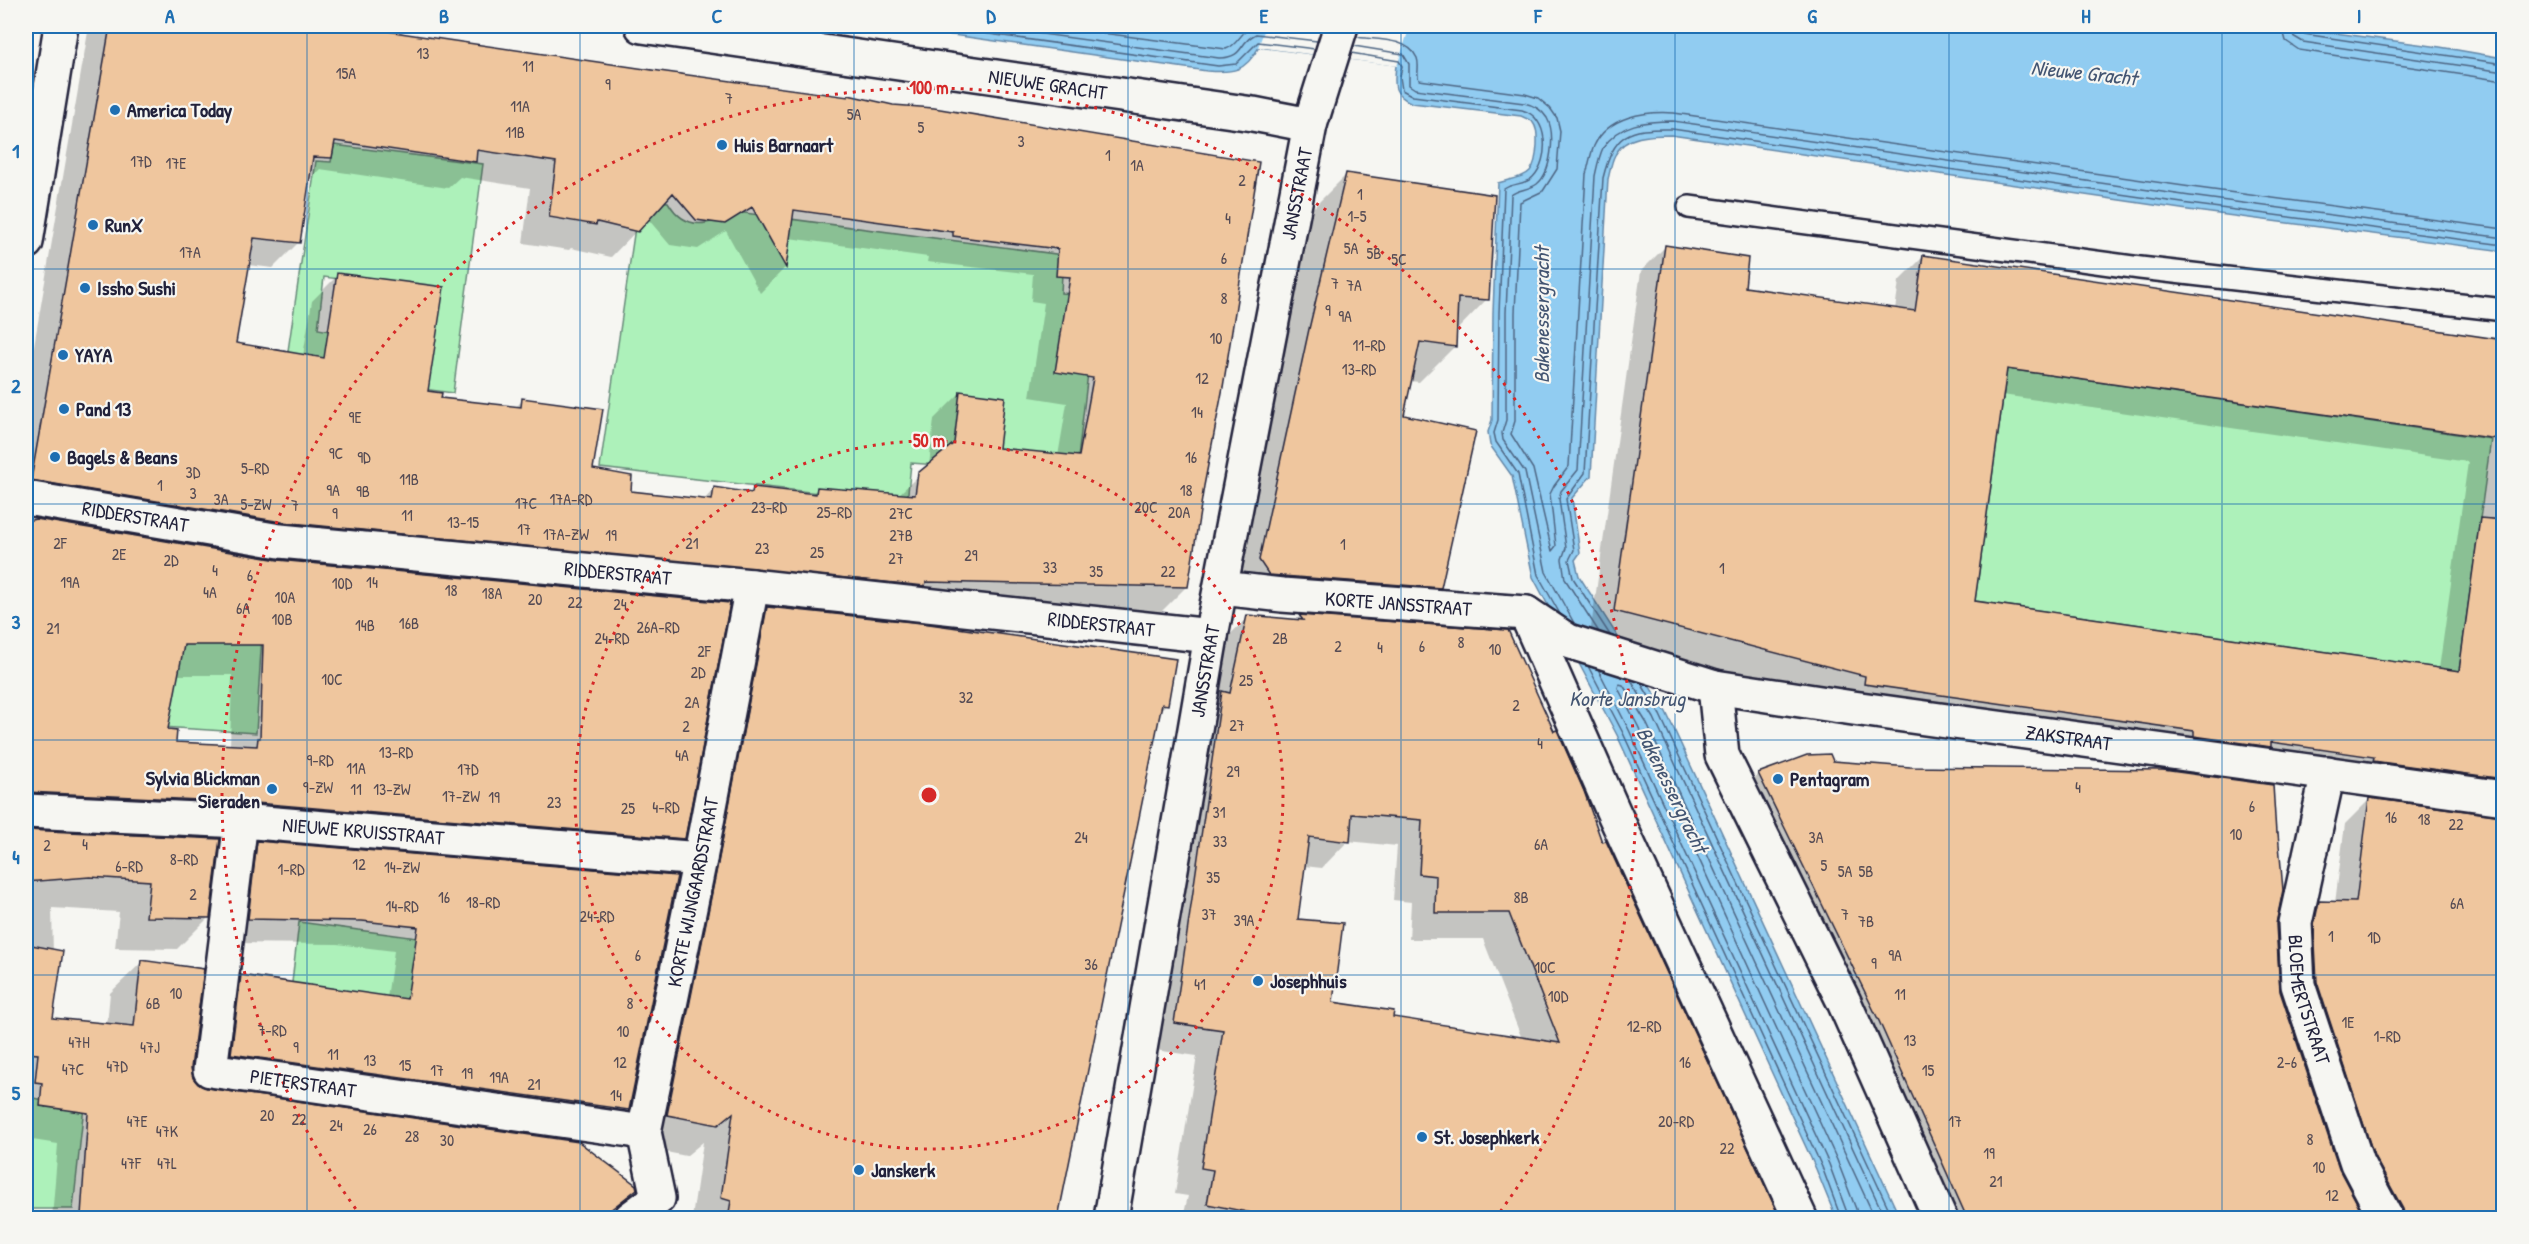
<svg xmlns="http://www.w3.org/2000/svg" width="2529" height="1244" viewBox="0 0 2529 1244" font-family="'Patrick Hand',sans-serif">
	<style>
		.green { fill: #adf1ba; stroke: #688a7a; stroke-width: 1.5 }
		.water { fill: #91ccf1; stroke: #6588a8; stroke-width: 1.5 }
		.pier { fill: #f6f6f2 }
		.shadow { fill: #0003; fill-rule: evenodd }
		.lines { fill: none; stroke-linecap: round; stroke-linejoin: round }
		.shore { stroke: #4e6684; stroke-width: 1.5 }
		.building { fill: #efc69e; stroke: #22223b; stroke-width: 1.5; fill-rule: evenodd }
		.lane-casing { stroke: #22223b; stroke-width: 26 }
		.street-casing { stroke: #22223b; stroke-width: 38 }
		.lane { stroke: #f6f6f2; stroke-width: 21 }
		.street { stroke: #f6f6f2; stroke-width: 33 }
		.grid { fill: none; stroke: #1f6fb2; stroke-width: 1.5; stroke-opacity: 0.55 }
		.ring { fill: none; stroke: #d62828; stroke-width: 3; stroke-dasharray: 3 6 }
		.poi-dot { fill: #1f6fb2; stroke: #f6f6f2; stroke-width: 2 }
		.labels { text-anchor: middle; stroke-width: 4.5; stroke-linejoin: round; paint-order: stroke }
		.number-label { font-size: 16px; fill: #554b54 }
		.street-label { font-size: 20px; fill: #22223b; stroke: #f6f6f2 }
		.poi-label { font-size: 20px; font-weight: bold; fill: #22223b; stroke: #f6f6f2; text-anchor: start }
		.water-label { font-size: 21px; font-style: italic; fill: #435572; stroke: #f6f6f2 }
		.centre { fill: #d62828; stroke: #f6f6f2; stroke-width: 3 }
		.ring-label { font-size: 18px; text-anchor: middle; font-weight: bold; fill: #d62828; stroke: #f6f6f2; stroke-width: 4.5; stroke-linejoin: round; paint-order: stroke }
		.neatline { fill: none; stroke: #1f6fb2; stroke-width: 2 }
		.grid-label { font-size: 20px; text-anchor: middle; font-weight: bold; fill: #1f6fb2 }
	</style>
	<rect width="100%" height="100%" fill="#f6f6f2"/>
	<filter id="ink" filterUnits="userSpaceOnUse"><feTurbulence type="fractalNoise" baseFrequency=".0167" numOctaves="2"/><feDisplacementMap in="SourceGraphic" scale="12" xChannelSelector="R" yChannelSelector="G"/><feConvolveMatrix kernelMatrix="1 2 1 2 8 2 1 2 1" color-interpolation-filters="sRGB"/></filter>
	<g filter="url(#ink)">
		<path class="green" d="M334,145L483,164L453,393L423,389L434,291L324,277L318,329L330,331L324,378H284L316,161L331,162Z
			M639,200L668,202C686,233 710,225 737,212L1063,255L1061,293L1097,296L1076,475L911,463L907,503L600,468Z
			M2007,369L2491,439L2459,671L1975,601Z
			M173,630L262,634L256,733L146,726Z
			M299,922L432,940L581,1018L291,991Z
			M26,1097L84,1106L73,1209H26Z"/>
		<path class="water" d="M889,26H2283L2440,47L2503,58V251L2188,210L1671,135C1651,135 1625,135 1615,155C1611,162 1610,172 1608,179L1591,476L1572,498L1580,553L1575,560L1579,576L1666,712L1900,1218H1836L1816,1169L1617,735L1533,577L1512,476L1490,445L1488,432L1492,420L1493,313L1498,183C1527,174 1535,178 1537,145C1537,136 1538,129 1532,121L1521,116L1412,103C1392,94 1394,85 1396,65L1259,47C1245,72 1233,73 1207,71Z"/>
		<path class="pier" d="M1266,26H1410L1397,66L1258,47Z"/>
		<path class="shadow" d="M89,26H343L893,106L1222,387L1202,485L1187,586L1160,613L902,608L26,509V392ZM320,169L448,188L460,177L530,188L523,243L569,250L571,248L611,257L648,219L670,245L698,249L726,231L760,293L785,268L789,238L928,257L927,262L1033,274L1031,301L1044,303L1030,397L1067,403L1058,456L997,449L960,393L934,419L929,466L898,495L817,489L811,495L753,489L748,494L714,489L703,501L629,493L592,470L523,400L515,408L440,399L426,392L338,275L312,301L303,356L234,345L248,265L273,268L299,242L308,181Z
			M1346,175L1487,299L1455,332L1454,347L1419,382L1410,381L1402,416L1440,587L1403,624L1601,844L1605,843L1778,1218H1183L1188,1196L1175,1194L1197,1056L1148,1049L1221,643L1248,617L1295,621L1301,615L1234,609L1224,596L1274,366L1311,210ZM1348,841L1397,846L1393,900L1411,902L1409,939H1483L1522,1039L1391,1019L1331,1003L1296,921L1304,866L1322,868Z
			M1665,247L1743,289L1895,310L1899,281L1923,257L2504,341V1218H2371L2296,926L2320,902L2335,903L2345,824L2369,800L2498,818L2492,807L1841,700L1590,635L1641,271ZM2002,395L2468,462L2439,669L1973,602Z
			M37,520L683,838L652,870L210,833L26,824V530ZM176,675H232L230,746L175,744L166,730Z
			M768,608L1167,704L1159,711L1058,1212H1063L1061,1218H692L703,1142L686,1156L636,1146L736,640Z
			M1832,763L2275,924L2279,991L2339,1172L2363,1218H1933L1735,798L1759,774Z
			M26,831L218,840L209,917L177,949L115,948L119,912L52,908L53,955L26,990Z
			M258,843L676,877L627,1110L603,1134L207,1078L217,1001L241,977L387,998L394,951L337,944L224,943L234,867Z
			M142,962L190,1068L192,1078L198,1086L635,1189L612,1212L611,1218H52L58,1144L26,1139V1035L42,1018L107,1025L110,993Z"/>
		<g class="lines">
			<path class="shore" d="M931,26L1218,66L1236,64L1258,42L1315,49
				M984,26L1219,58C1245,58 1238,42 1256,34L1317,41
				M1048,26L1226,49C1239,45 1240,30 1255,26
				M2282,26L2286,41L2299,50L2504,81
				M2291,26L2293,36L2303,42L2504,72
				M2298,26L2300,31L2304,34L2504,64
				M1356,37C1375,40 1408,37 1417,58C1420,66 1416,74 1419,80L1525,94L1538,98L1550,108L1557,118L1560,131L1557,169L1543,191L1520,202L1515,313V421L1511,434L1533,469L1552,551L1556,546L1550,494L1554,486L1569,466L1586,174C1589,165 1590,155 1594,146C1608,116 1645,111 1674,113L2191,187L2504,229
				M1354,46L1403,54L1409,64V85L1415,89L1524,103C1534,105 1542,110 1547,118C1556,134 1551,173 1537,184C1529,190 1518,189 1511,195L1506,313V420L1502,433L1503,440L1525,472L1546,572L1574,623
				M1351,53L1399,61L1402,66L1400,77L1402,90L1413,96L1522,110C1549,117 1550,159 1533,177C1526,185 1512,183 1504,189L1499,313L1498,420L1494,433L1496,442L1518,474L1538,575L1560,614
				M1599,632L1565,579L1562,559L1566,548L1559,499L1561,491L1578,470L1595,176C1597,167 1599,156 1603,148C1619,123 1646,121 1673,121L2190,196L2504,238
				M1610,635L1573,578L1569,560L1574,550L1566,499L1585,473L1603,178C1614,134 1627,128 1672,129L2189,204L2504,245
				M1588,666L1623,733L1822,1167L1841,1218
				M1598,669L1629,730L1829,1164L1849,1218
				M1630,679L1654,718L1885,1218
				M1641,683L1660,715L1893,1218
				M1858,1218L1856,1209L1837,1160L1638,726L1618,688L1619,684L1623,685L1646,722L1875,1218"/>
		</g>
		<path class="building" d="M110,26H353L652,70L848,97V95L893,105L934,108L1259,162L1223,387L1204,486L1188,587L926,582L925,586L282,522L31,480ZM335,141L476,162L477,150L556,162L549,217L596,225L597,222L638,232L673,193L696,220L725,224L752,207L786,268L794,210L953,232V236L1058,249L1056,276L1070,277L1055,372L1093,378L1079,456L999,448L1005,397L960,391L954,443L918,473L915,495L817,487L816,494L753,487L752,493L714,487L712,500L631,491L632,476L593,469L603,409L522,398L521,407L441,398L442,393L428,391L444,287L337,273L324,358L236,343L254,238L300,243L313,157L332,158Z
			M1346,173L1495,195L1489,300L1458,298L1456,347L1420,342L1404,415L1476,431L1441,588L1269,575L1259,560L1309,329Z
			M1665,245L1748,258L1745,287L1915,311L1923,255L2504,340V440L2007,369L1975,601L2459,671L2480,518L2504,520V779L2373,761L2374,757L2271,742V747L2194,736V731L1864,684L1865,676L1614,611Z
			M36,519L278,560L730,603L685,839L243,802L26,792V521ZM184,645H263L260,738H258L257,746L176,742L177,730L168,729Z
			M767,607L922,623L1176,659L1168,705L1162,704L1058,1218H728L731,1201L721,1198L733,1113L718,1125L667,1115L718,863Z
			M1247,615L1303,620L1299,615L1508,630L1554,731L1557,730L1584,791L1602,842L1606,841L1780,1218H1277L1207,1204L1213,1170L1201,1168L1223,1030L1174,1023L1222,691L1230,693ZM1352,814L1422,820L1419,874L1436,876L1435,913H1509L1560,1043L1393,1017L1394,1011L1333,1002L1343,923L1298,919L1309,837L1350,842Z
			M1830,754L1833,761L1910,767L2163,770L2273,785L2276,833H2278L2283,890L2276,924L2280,991L2339,1169L2365,1218H1967L1879,1021L1758,773L1807,755Z
			M2369,798L2504,816V1218H2405L2403,1209L2374,1156L2317,982L2314,925L2319,901L2356,902Z
			M26,830L220,839L210,918L146,917L150,881L90,877L26,882Z
			M257,841L677,876L629,1110L231,1054L241,975L407,999L418,927L362,921L248,919Z
			M26,944L63,951L53,1018L134,1026L141,960L204,969L191,1068L193,1078L198,1084L207,1088L579,1142L636,1185L637,1189L600,1218H113L81,1215L88,1113L40,1106L42,1083L35,1082L38,1054L26,1053Z"/>
		<g class="lines">
			<defs>
				<path id="lane" d="M1689,207L2140,268L2504,310"/>
				<g id="street">
					<path id="s1" d="M642,26L1253,114L1310,125"/>
					<path d="M26,242L61,26"/>
					<path id="s2" d="M26,498L280,541L752,586L1211,636"/>
					<path id="s3" d="M1222,588L1282,595L1526,613L1568,641L1715,687L1853,708L2504,798"/>
					<path d="M1526,613L1613,811L1800,1218"/>
					<path d="M1715,687L1722,755L1844,1002L1940,1218"/>
					<path id="s4" d="M2328,773L2295,923L2298,985L2357,1163L2386,1218"/>
					<path id="s5" d="M26,811L241,821L700,859"/>
					<path id="s6" d="M241,821L210,1070L644,1132"/>
					<path id="s7" d="M631,1218L658,1198L644,1132L700,859L752,586"/>
					<path id="s8" d="M1111,1218L1211,636L1310,125L1341,26"/>
				</g>
			</defs>
			<use href="#lane" class="lane-casing"/>
			<use href="#street" class="street-casing"/>
			<use href="#lane" class="lane"/>
			<use href="#street" class="street"/>
		</g>
	</g>
	<path class="grid" d="M307,26V1218M580,26V1218M854,26V1218M1128,26V1218M1401,26V1218M1675,26V1218M1949,26V1218M2222,26V1218M26,269H2504M26,504H2504M26,740H2504M26,975H2504"/>
	<g class="ring">
		<circle cx="929" cy="795" r="354"/>
		<path d="M361 1216A707 707 0 1 1 1497 1216"/>
	</g>
	<g class="poi-dot">
		<circle cx="115" cy="110" r="6"/>
		<circle cx="722" cy="145" r="6"/>
		<circle cx="93" cy="225" r="6"/>
		<circle cx="85" cy="288" r="6"/>
		<circle cx="63" cy="355" r="6"/>
		<circle cx="64" cy="409" r="6"/>
		<circle cx="55" cy="457" r="6"/>
		<circle cx="1778" cy="779" r="6"/>
		<circle cx="272" cy="789" r="6"/>
		<circle cx="1258" cy="981" r="6"/>
		<circle cx="1422" cy="1137" r="6"/>
		<circle cx="859" cy="1170" r="6"/>
	</g>
	<g class="labels">
		<g class="number-label">
			<text x="423" y="59">13</text>
			<text x="528" y="72">11</text>
			<text x="346" y="79">15A</text>
			<text x="608" y="90">9</text>
			<text x="729" y="104">7</text>
			<text x="520" y="112">11A</text>
			<text x="854" y="120">5A</text>
			<text x="921" y="133">5</text>
			<text x="515" y="138">11B</text>
			<text x="1021" y="147">3</text>
			<text x="1108" y="161">1</text>
			<text x="141" y="167">17D</text>
			<text x="176" y="169">17E</text>
			<text x="1137" y="171">1A</text>
			<text x="1242" y="186">2</text>
			<text x="1360" y="200">1</text>
			<text x="1357" y="222">1-5</text>
			<text x="1228" y="224">4</text>
			<text x="1351" y="254">5A</text>
			<text x="190" y="258">17A</text>
			<text x="1374" y="259">5B</text>
			<text x="1224" y="264">6</text>
			<text x="1399" y="265">5C</text>
			<text x="1335" y="289">7</text>
			<text x="1354" y="291">7A</text>
			<text x="1224" y="304">8</text>
			<text x="1328" y="316">9</text>
			<text x="1345" y="322">9A</text>
			<text x="1216" y="344">10</text>
			<text x="1369" y="351">11-RD</text>
			<text x="1359" y="375">13-RD</text>
			<text x="1202" y="384">12</text>
			<text x="1197" y="418">14</text>
			<text x="355" y="423">9E</text>
			<text x="336" y="459">9C</text>
			<text x="364" y="463">9D</text>
			<text x="1191" y="463">16</text>
			<text x="255" y="474">5-RD</text>
			<text x="193" y="478">3D</text>
			<text x="409" y="485">11B</text>
			<text x="160" y="491">1</text>
			<text x="333" y="496">9A</text>
			<text x="1186" y="496">18</text>
			<text x="363" y="497">9B</text>
			<text x="193" y="499">3</text>
			<text x="221" y="505">3A</text>
			<text x="571" y="505">17A-RD</text>
			<text x="526" y="509">17C</text>
			<text x="256" y="510">5-ZW</text>
			<text x="295" y="511">7</text>
			<text x="769" y="513">23-RD</text>
			<text x="1146" y="513">20C</text>
			<text x="834" y="518">25-RD</text>
			<text x="1179" y="518">20A</text>
			<text x="335" y="519">9</text>
			<text x="901" y="519">27C</text>
			<text x="407" y="521">11</text>
			<text x="463" y="528">13-15</text>
			<text x="524" y="535">17</text>
			<text x="566" y="540">17A-ZW</text>
			<text x="611" y="541">19</text>
			<text x="901" y="541">27B</text>
			<text x="60" y="549">2F</text>
			<text x="692" y="549">21</text>
			<text x="1343" y="550">1</text>
			<text x="762" y="554">23</text>
			<text x="817" y="558">25</text>
			<text x="119" y="560">2E</text>
			<text x="971" y="561">29</text>
			<text x="896" y="564">27</text>
			<text x="171" y="566">2D</text>
			<text x="1050" y="573">33</text>
			<text x="1722" y="574">1</text>
			<text x="215" y="576">4</text>
			<text x="1096" y="577">35</text>
			<text x="1168" y="577">22</text>
			<text x="250" y="581">6</text>
			<text x="70" y="588">19A</text>
			<text x="372" y="588">14</text>
			<text x="342" y="589">10D</text>
			<text x="451" y="596">18</text>
			<text x="210" y="598">4A</text>
			<text x="492" y="599">18A</text>
			<text x="285" y="603">10A</text>
			<text x="535" y="605">20</text>
			<text x="575" y="608">22</text>
			<text x="620" y="610">24</text>
			<text x="243" y="614">6A</text>
			<text x="282" y="625">10B</text>
			<text x="409" y="629">16B</text>
			<text x="365" y="631">14B</text>
			<text x="658" y="633">26A-RD</text>
			<text x="53" y="634">21</text>
			<text x="612" y="644">24-RD</text>
			<text x="1280" y="644">2B</text>
			<text x="1461" y="648">8</text>
			<text x="1338" y="652">2</text>
			<text x="1422" y="652">6</text>
			<text x="1380" y="653">4</text>
			<text x="1495" y="655">10</text>
			<text x="704" y="657">2F</text>
			<text x="698" y="678">2D</text>
			<text x="332" y="685">10C</text>
			<text x="1246" y="686">25</text>
			<text x="966" y="703">32</text>
			<text x="692" y="708">2A</text>
			<text x="1516" y="711">2</text>
			<text x="1237" y="731">27</text>
			<text x="686" y="732">2</text>
			<text x="1540" y="749">4</text>
			<text x="396" y="758">13-RD</text>
			<text x="682" y="761">4A</text>
			<text x="320" y="766">9-RD</text>
			<text x="356" y="774">11A</text>
			<text x="468" y="775">17D</text>
			<text x="1233" y="777">29</text>
			<text x="318" y="793">9-ZW</text>
			<text x="2078" y="793">4</text>
			<text x="356" y="795">11</text>
			<text x="392" y="795">13-ZW</text>
			<text x="461" y="802">17-ZW</text>
			<text x="494" y="803">19</text>
			<text x="554" y="808">23</text>
			<text x="2252" y="812">6</text>
			<text x="666" y="813">4-RD</text>
			<text x="628" y="814">25</text>
			<text x="1219" y="818">31</text>
			<text x="2391" y="823">16</text>
			<text x="2424" y="825">18</text>
			<text x="2456" y="830">22</text>
			<text x="2236" y="840">10</text>
			<text x="1081" y="843">24</text>
			<text x="1816" y="843">3A</text>
			<text x="1220" y="847">33</text>
			<text x="85" y="850">4</text>
			<text x="1541" y="850">6A</text>
			<text x="47" y="851">2</text>
			<text x="184" y="865">8-RD</text>
			<text x="359" y="870">12</text>
			<text x="1824" y="871">5</text>
			<text x="129" y="872">6-RD</text>
			<text x="402" y="873">14-ZW</text>
			<text x="291" y="875">1-RD</text>
			<text x="1845" y="877">5A</text>
			<text x="1866" y="877">5B</text>
			<text x="1213" y="883">35</text>
			<text x="193" y="900">2</text>
			<text x="444" y="903">16</text>
			<text x="1521" y="903">8B</text>
			<text x="483" y="908">18-RD</text>
			<text x="2457" y="909">6A</text>
			<text x="402" y="912">14-RD</text>
			<text x="1209" y="920">37</text>
			<text x="1845" y="920">7</text>
			<text x="597" y="922">24-RD</text>
			<text x="1244" y="926">39A</text>
			<text x="1866" y="927">7B</text>
			<text x="2331" y="942">1</text>
			<text x="2374" y="943">1D</text>
			<text x="638" y="961">6</text>
			<text x="1895" y="961">9A</text>
			<text x="1874" y="969">9</text>
			<text x="1091" y="970">36</text>
			<text x="1545" y="973">10C</text>
			<text x="1200" y="990">41</text>
			<text x="176" y="999">10</text>
			<text x="1900" y="1000">11</text>
			<text x="1558" y="1002">10D</text>
			<text x="153" y="1009">6B</text>
			<text x="630" y="1009">8</text>
			<text x="2348" y="1028">1E</text>
			<text x="1644" y="1032">12-RD</text>
			<text x="272" y="1036">7-RD</text>
			<text x="623" y="1037">10</text>
			<text x="2387" y="1042">1-RD</text>
			<text x="1910" y="1046">13</text>
			<text x="79" y="1048">47H</text>
			<text x="150" y="1053">47J</text>
			<text x="296" y="1053">9</text>
			<text x="333" y="1060">11</text>
			<text x="370" y="1066">13</text>
			<text x="620" y="1068">12</text>
			<text x="1685" y="1068">16</text>
			<text x="2287" y="1068">2-6</text>
			<text x="405" y="1071">15</text>
			<text x="117" y="1072">47D</text>
			<text x="73" y="1075">47C</text>
			<text x="437" y="1076">17</text>
			<text x="1928" y="1076">15</text>
			<text x="467" y="1079">19</text>
			<text x="499" y="1083">19A</text>
			<text x="534" y="1090">21</text>
			<text x="616" y="1101">14</text>
			<text x="267" y="1121">20</text>
			<text x="299" y="1125">22</text>
			<text x="137" y="1127">47E</text>
			<text x="1676" y="1127">20-RD</text>
			<text x="1955" y="1127">17</text>
			<text x="336" y="1131">24</text>
			<text x="370" y="1135">26</text>
			<text x="167" y="1137">47K</text>
			<text x="412" y="1142">28</text>
			<text x="2310" y="1145">8</text>
			<text x="447" y="1146">30</text>
			<text x="1727" y="1154">22</text>
			<text x="1989" y="1159">19</text>
			<text x="131" y="1169">47F</text>
			<text x="167" y="1169">47L</text>
			<text x="2319" y="1173">10</text>
			<text x="1996" y="1187">21</text>
			<text x="2332" y="1201">12</text>
		</g>
		<g class="street-label">
			<text dy="7" stroke="none"><textPath href="#s1" startOffset="410">NIEUWE GRACHT</textPath></text>
			<text dy="7" stroke="none"><textPath href="#s8" startOffset="1041">JANSSTRAAT</textPath></text>
			<text dy="7" stroke="none"><textPath href="#s2" startOffset="111">RIDDERSTRAAT</textPath></text>
			<text dy="7" stroke="none"><textPath href="#s2" startOffset="597">RIDDERSTRAAT</textPath></text>
			<text dy="7" stroke="none"><textPath href="#s3" startOffset="177">KORTE JANSSTRAAT</textPath></text>
			<text dy="7" stroke="none"><textPath href="#s2" startOffset="1083">RIDDERSTRAAT</textPath></text>
			<text dy="7" stroke="none"><textPath href="#s8" startOffset="555">JANSSTRAAT</textPath></text>
			<text dy="7" stroke="none"><textPath href="#s3" startOffset="867">ZAKSTRAAT</textPath></text>
			<text dy="7" stroke="none"><textPath href="#s5" startOffset="338">NIEUWE KRUISSTRAAT</textPath></text>
			<text dy="7" stroke="none"><textPath href="#s7" startOffset="346">KORTE WIJNGAARDSTRAAT</textPath></text>
			<text dy="7" stroke="none"><textPath href="#s4" startOffset="232">BLOEMERTSTRAAT</textPath></text>
			<text dy="7" stroke="none"><textPath href="#s6" startOffset="345">PIETERSTRAAT</textPath></text>
		</g>
		<g class="poi-label">
			<text x="127" y="117">America Today</text>
			<text x="734" y="152">Huis Barnaart</text>
			<text x="105" y="232">RunX</text>
			<text x="97" y="295">Issho Sushi</text>
			<text x="75" y="362">YAYA</text>
			<text x="76" y="416">Pand 13</text>
			<text x="67" y="464">Bagels &amp; Beans</text>
			<text x="260" y="785" text-anchor="end">Sylvia Blickman<tspan x="260" dy="23">Sieraden</tspan></text>
			<text x="1790" y="786">Pentagram</text>
			<text x="1270" y="988">Josephhuis</text>
			<text x="1434" y="1144">St. Josephkerk</text>
			<text x="871" y="1177">Janskerk</text>
		</g>
		<g class="water-label">
			<text transform="translate(2084 73) rotate(6)" y="7">Nieuwe Gracht</text>
			<text transform="translate(1542 315) rotate(-90)" y="7">Bakenessergracht</text>
			<text x="1627" y="706">Korte Jansbrug</text>
			<text transform="translate(1672 790) rotate(64)" y="7">Bakenessergracht</text>
		</g>
	</g>
	<circle cx="929" cy="795" r="9" class="centre"/>
	<g class="ring-label">
		<text x="929" y="94">100 m</text>
		<text x="929" y="447">50 m</text>
	</g>
	<rect width="2529" height="1244" fill="none" stroke="#f6f6f2" stroke-width="66"/>
	<rect x="33" y="33" width="2463" height="1178" class="neatline"/>
	<g class="grid-label">
		<text x="170" y="23">A</text>
		<text x="444" y="23">B</text>
		<text x="717" y="23">C</text>
		<text x="991" y="23">D</text>
		<text x="1264" y="23">E</text>
		<text x="1538" y="23">F</text>
		<text x="1812" y="23">G</text>
		<text x="2086" y="23">H</text>
		<text x="2359" y="23">I</text>
		<text x="16" y="158">1</text>
		<text x="16" y="393">2</text>
		<text x="16" y="629">3</text>
		<text x="16" y="864">4</text>
		<text x="16" y="1100">5</text>
	</g>
</svg>
